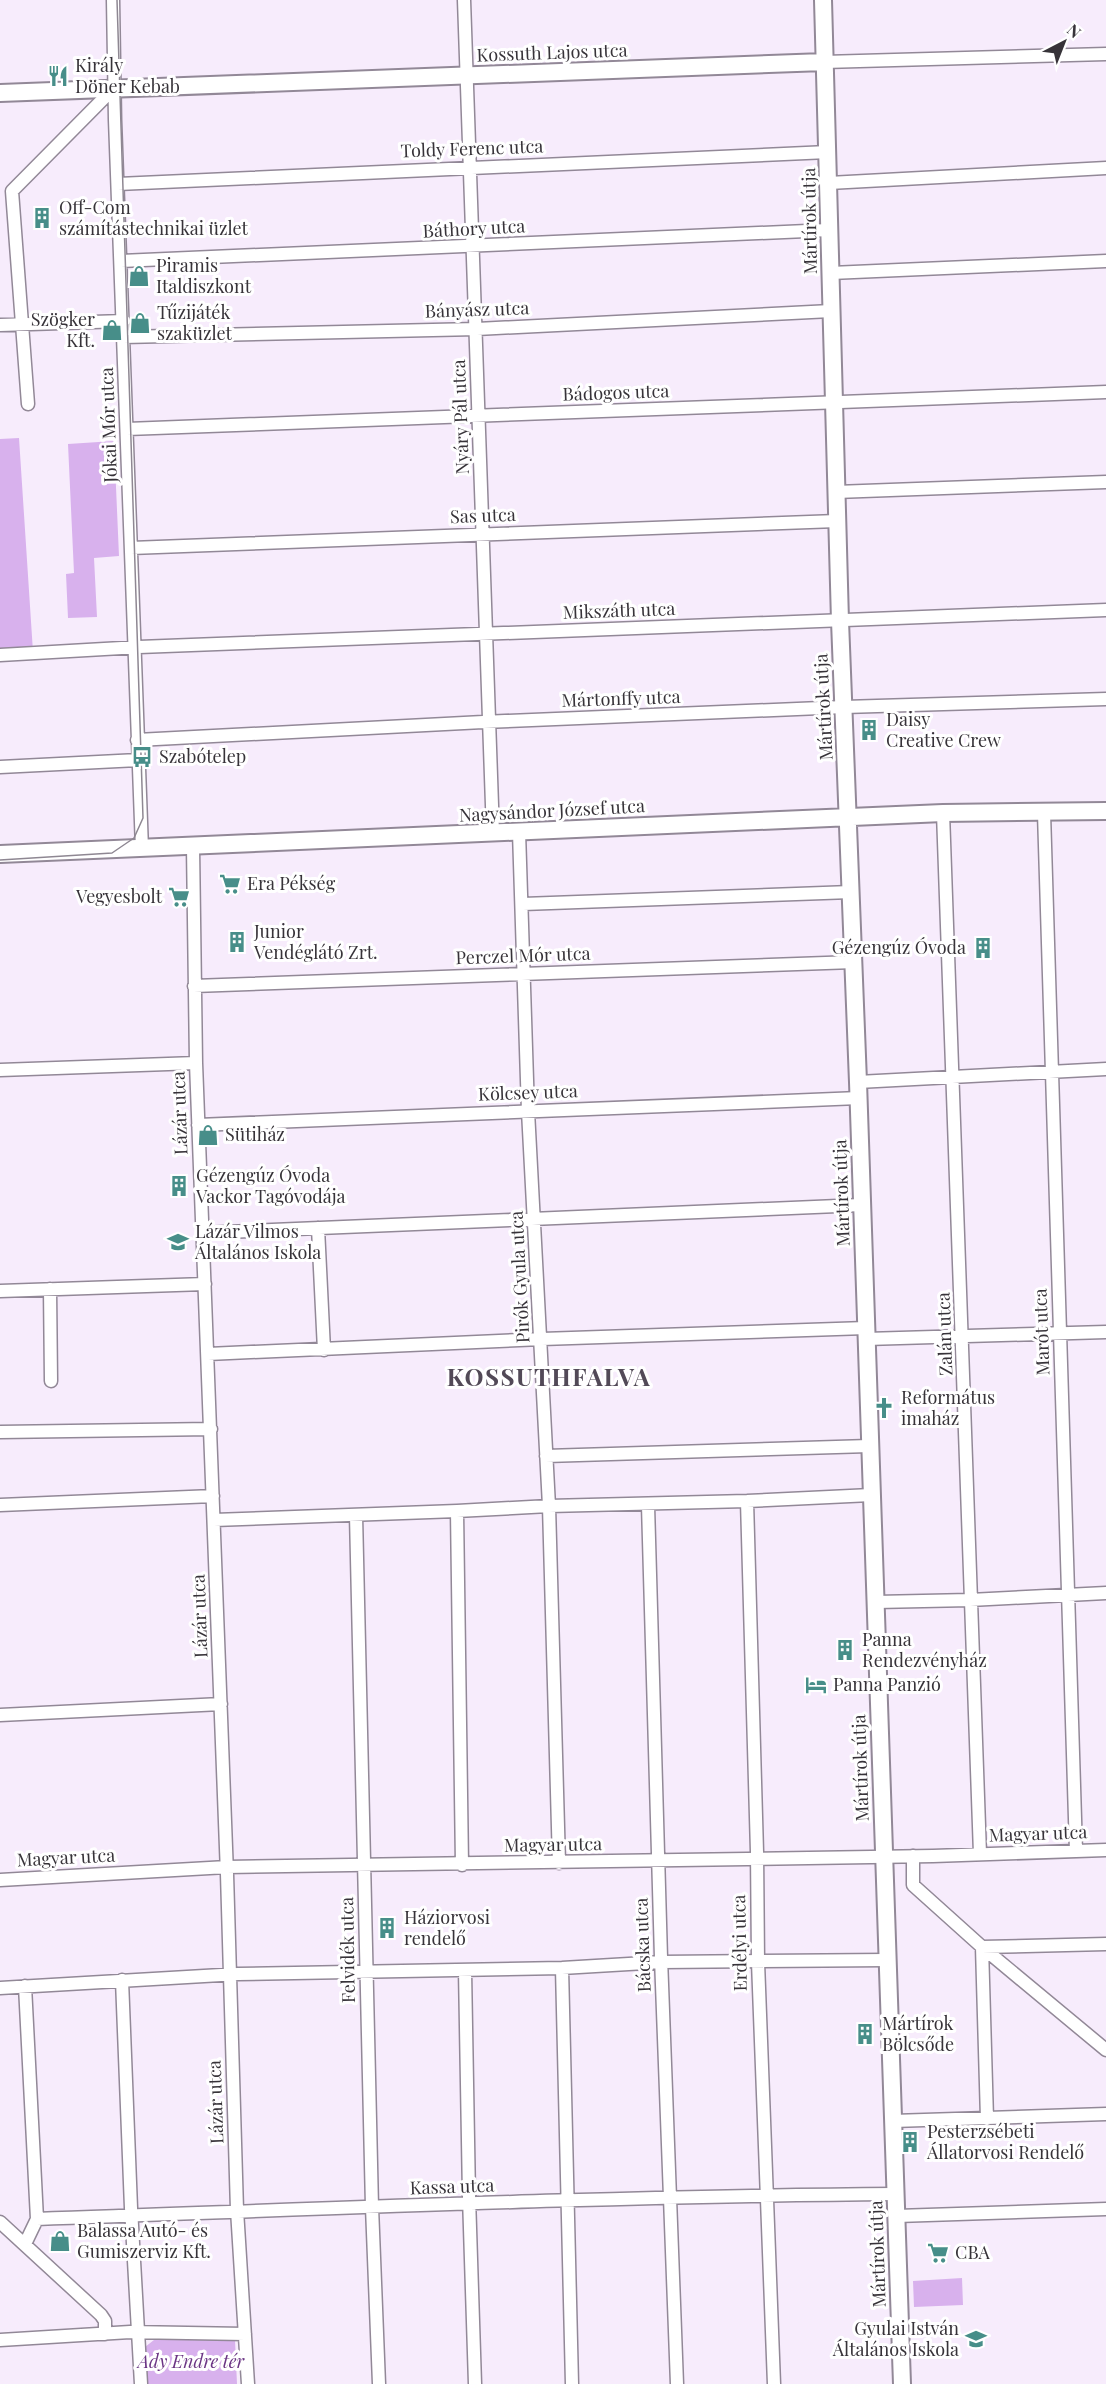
<svg xmlns="http://www.w3.org/2000/svg" width="1106" height="2384" viewBox="0 0 1106 2384" font-family="'Playfair Display',serif">
	<style>
		.green { fill: #d8b1ed }
		.lines { fill: none; stroke-linecap: round; stroke-linejoin: round }
		.street-casing { stroke: #928897; stroke-width: 15 }
		.secondary-casing { stroke: #928897; stroke-width: 20 }
		.street { stroke: #fff; stroke-width: 12 }
		.secondary { stroke: #fff; stroke-width: 16 }
		.tram { stroke: #8e8792; stroke-width: 1.5 }
		.labels { text-anchor: middle; stroke-width: 6; stroke-linejoin: round; paint-order: stroke }
		.street-label { font-size: 18px; fill: #373339; stroke: #fff }
		.poi-label { font-size: 18px; fill: #373339; stroke: #fff; text-anchor: start }
		.park-label { font-size: 18px; font-style: italic; fill: #6b3584; stroke: #fff }
		.district-label { font-size: 24px; font-weight: bold; letter-spacing: 1.5px; fill: #524957; stroke: #fff }
	</style>
	<rect width="100%" height="100%" fill="#f7ecfc"/>
	<path class="green" d="M19,438L33,652H0V439Z
		M114,441L119,556L94,558L97,617L68,618L66,574L74,573L68,444Z
		M962,2278L963,2305L914,2307L913,2281Z
		M154,2340H235L237,2384H147L145,2347Z"/>
	<g class="lines">
		<defs>
			<path id="street" d="M113,0L115,120L142,849
				M464,0L493,834
				M824,62L1106,54
				M829,183L1106,168
				M118,184L828,152
				M121,261L829,230
				M831,273L1106,261
				M0,325L124,321
				M123,337L477,329L831,311
				M28,404L12,191L114,88
				M127,429L1106,392
				M836,492L1106,482
				M131,548L837,521
				M0,655L139,647L1106,610
				M137,740L483,722L844,707L1106,699
				M0,767L138,760
				M943,813L980,1854
				M1044,813L1076,1851
				M519,832L528,1111L549,1506L559,1863
				M193,847L196,1063L227,1874L237,2210L248,2384
				M523,904L851,892
				M194,986L854,962
				M0,1070L196,1063
				M858,1082L1106,1069
				M198,1125L859,1098
				M318,1228L324,1350
				M203,1233L861,1205
				M50,1289L51,1381
				M0,1291L205,1284
				M866,1339L1106,1332
				M208,1354L542,1339L866,1328
				M0,1432L211,1429
				M546,1456L869,1446
				M747,1501L757,1852L758,1962L774,2384
				M0,1505L213,1496
				M648,1505L661,1958L677,2384
				M457,1511L462,1865
				M356,1515L372,2207L379,2384
				M214,1520L457,1511L549,1506L747,1501L871,1495
				M876,1602L970,1600L1106,1593
				M0,1715L221,1704
				M913,1856V1885L982,1947L1106,2050
				M0,1880L227,1867L933,1856L1106,1850
				M562,1968L572,2384
				M465,1970L469,2197L475,2384
				M122,1980L131,2208L141,2384
				M25,1986L37,2219
				M0,1988L238,1974L562,1968L662,1962L887,1960
				M987,2119L982,1947L1106,1944
				M893,2121L1106,2114
				M897,2216L1106,2209
				M0,2222L101,2315L105,2321V2334
				M25,2244L37,2219C323,2209 609,2196 896,2194
				M0,2340L130,2332L245,2334"/>
			<path id="secondary" d="M823,0L840,621L858,1082L902,2384
				M0,93L824,62
				M0,854L943,813L1106,811"/>
		</defs>
		<use href="#street" class="street-casing"/>
		<use href="#secondary" class="secondary-casing"/>
		<use href="#street" class="street"/>
		<use href="#secondary" class="secondary"/>
		<path class="tram" d="M0,860L112,853L134,838L143,818L117,0"/>
	</g>
	<defs>
		<symbol id="restaurant-bare" viewBox="-9 -9 18 18"><path d="M-5-6h1v4h1v-4h1v4h1v-4h1v5L-1.5 .5V6h-2V.5L-5-1ZM5-6V6H3V1.5H1.5Q1.5-4 5-6Z" fill="#478e89" stroke="#fff" stroke-width="2.5" paint-order="stroke"/></symbol>
		<symbol id="building-bare" viewBox="-9 -9 18 18"><path d="M-4-6H4V6H1V3H-1V6H-4ZM-2.5-4.3h1.7v1.8h-1.7ZM.8-4.3h1.7v1.8H.8ZM-2.5-1h1.7V.8h-1.7ZM.8-1h1.7V.8H.8Z" fill="#478e89" stroke="#fff" stroke-width="2.5" paint-order="stroke"/></symbol>
		<symbol id="shop-bare" viewBox="-9 -9 18 18"><path d="M-5-2.5h2.3a2.7 3.5 0 0 1 5.4 0H5L5.5 6h-11ZM-1.5-2.5h3a1.5 2.3 0 0 0-3 0Z" fill="#478e89" stroke="#fff" stroke-width="2.5" paint-order="stroke"/></symbol>
		<symbol id="bus-bare" viewBox="-9 -9 18 18"><path d="M-5-6H5V4H4V6H2V4H-2V6H-4V4H-5ZM-3.5-4V0h7V-4ZM-3.5 1.2v1.5H-2V1.2ZM2 1.2v1.5H3.5V1.2Z" fill="#478e89" stroke="#fff" stroke-width="2.5" paint-order="stroke"/></symbol>
		<symbol id="supermarket-bare" viewBox="-9 -9 18 18"><path d="M-6-5.5h2.5l.6 2H6L4.5 2H-2.5L-4.4-4H-6ZM-1.5 3.2a1.3 1.3 0 1 0 .1 0ZM3 3.2a1.3 1.3 0 1 0 .1 0Z" fill="#478e89" stroke="#fff" stroke-width="2.5" paint-order="stroke"/></symbol>
		<symbol id="school-bare" viewBox="-9 -9 18 18"><path d="M0-5L7-2L0 1L-7-2ZM-4 1L0 2.5L4 1V4Q0 6-4 4Z" fill="#478e89" stroke="#fff" stroke-width="2.5" paint-order="stroke"/></symbol>
		<symbol id="church-bare" viewBox="-9 -9 18 18"><path d="M-1.2-6h2.4v3.5h3.3v2.4h-3.3V6h-2.4V-.1h-3.3v-2.4h3.3Z" fill="#478e89" stroke="#fff" stroke-width="2.5" paint-order="stroke"/></symbol>
		<symbol id="hotel-bare" viewBox="-9 -9 18 18"><path d="M-6-4.5h1.5V1H6V5H4.5V3h-9V5H-6ZM-4 0a1.8 1.8 0 1 1 3.6 0ZM.5 0V-2.5h3Q6-2.5 6 0Z" fill="#478e89" stroke="#fff" stroke-width="2.5" paint-order="stroke"/></symbol>
	</defs>
	<g fill-rule="evenodd">
		<use href="#restaurant-bare" x="43" y="61" width="30" height="30"/>
		<use href="#building-bare" x="27" y="203" width="30" height="30"/>
		<use href="#shop-bare" x="124" y="261" width="30" height="30"/>
		<use href="#shop-bare" x="125" y="308" width="30" height="30"/>
		<use href="#shop-bare" x="97" y="315" width="30" height="30"/>
		<use href="#building-bare" x="854" y="715" width="30" height="30"/>
		<use href="#bus-bare" x="127" y="742" width="30" height="30"/>
		<use href="#supermarket-bare" x="215" y="869" width="30" height="30"/>
		<use href="#supermarket-bare" x="164" y="882" width="30" height="30"/>
		<use href="#building-bare" x="222" y="927" width="30" height="30"/>
		<use href="#building-bare" x="968" y="933" width="30" height="30"/>
		<use href="#shop-bare" x="193" y="1120" width="30" height="30"/>
		<use href="#building-bare" x="164" y="1171" width="30" height="30"/>
		<use href="#school-bare" x="163" y="1227" width="30" height="30"/>
		<use href="#church-bare" x="869" y="1393" width="30" height="30"/>
		<use href="#building-bare" x="830" y="1635" width="30" height="30"/>
		<use href="#hotel-bare" x="801" y="1670" width="30" height="30"/>
		<use href="#building-bare" x="372" y="1913" width="30" height="30"/>
		<use href="#building-bare" x="850" y="2019" width="30" height="30"/>
		<use href="#building-bare" x="895" y="2127" width="30" height="30"/>
		<use href="#shop-bare" x="45" y="2226" width="30" height="30"/>
		<use href="#supermarket-bare" x="923" y="2238" width="30" height="30"/>
		<use href="#school-bare" x="961" y="2324" width="30" height="30"/>
	</g>
	<g class="labels">
		<g class="street-label">
			<text transform="translate(552 53) rotate(-2)" y="6">Kossuth Lajos utca</text>
			<text transform="translate(472 149) rotate(-2)" y="6">Toldy Ferenc utca</text>
			<text transform="translate(810 221) rotate(-91)" y="6">Mártírok útja</text>
			<text transform="translate(474 229) rotate(-3)" y="6">Báthory utca</text>
			<text transform="translate(477 310) rotate(-2)" y="6">Bányász utca</text>
			<text transform="translate(616 393) rotate(-2)" y="6">Bádogos utca</text>
			<text transform="translate(461 417) rotate(-92)" y="6">Nyáry Pál utca</text>
			<text transform="translate(109 425) rotate(-92)" y="6">Jókai Mór utca</text>
			<text transform="translate(483 516) rotate(-2)" y="6">Sas utca</text>
			<text transform="translate(619 611) rotate(-2)" y="6">Mikszáth utca</text>
			<text transform="translate(621 699) rotate(-2)" y="6">Mártonffy utca</text>
			<text transform="translate(824 707) rotate(-93)" y="6">Mártírok útja</text>
			<text transform="translate(552 811) rotate(-3)" y="6">Nagysándor József utca</text>
			<text transform="translate(523 956) rotate(-2)" y="6">Perczel Mór utca</text>
			<text transform="translate(528 1093) rotate(-2)" y="6">Kölcsey utca</text>
			<text transform="translate(180 1113) rotate(-92)" y="6">Lázár utca</text>
			<text transform="translate(842 1193) rotate(-92)" y="6">Mártírok útja</text>
			<text transform="translate(520 1277) rotate(-93)" y="6">Pirók Gyula utca</text>
			<text transform="translate(1042 1332) rotate(-92)" y="6">Marót utca</text>
			<text transform="translate(945 1334) rotate(-92)" y="6">Zalán utca</text>
			<text transform="translate(200 1616) rotate(-92)" y="6">Lázár utca</text>
			<text transform="translate(861 1768) rotate(-92)" y="6">Mártírok útja</text>
			<text transform="translate(1038 1834) rotate(-2)" y="6">Magyar utca</text>
			<text transform="translate(553 1845) rotate(-1)" y="6">Magyar utca</text>
			<text transform="translate(66 1858) rotate(-3)" y="6">Magyar utca</text>
			<text transform="translate(740 1943) rotate(-91)" y="6">Erdélyi utca</text>
			<text transform="translate(643 1945) rotate(-92)" y="6">Bácska utca</text>
			<text transform="translate(348 1950) rotate(-91)" y="6">Felvidék utca</text>
			<text transform="translate(216 2102) rotate(-92)" y="6">Lázár utca</text>
			<text transform="translate(452 2187) rotate(-2)" y="6">Kassa utca</text>
			<text transform="translate(878 2254) rotate(-92)" y="6">Mártírok útja</text>
		</g>
		<g class="poi-label">
			<text x="75" y="72">Király<tspan x="75" dy="21">Döner Kebab</tspan></text>
			<text x="59" y="214">Off-Com<tspan x="59" dy="21">számítástechnikai üzlet</tspan></text>
			<text x="156" y="272">Piramis<tspan x="156" dy="21">Italdiszkont</tspan></text>
			<text x="157" y="319">Tűzijáték<tspan x="157" dy="21">szaküzlet</tspan></text>
			<text x="95" y="326" text-anchor="end">Szögker<tspan x="95" dy="21">Kft.</tspan></text>
			<text x="886" y="726">Daisy<tspan x="886" dy="21">Creative Crew</tspan></text>
			<text x="159" y="763">Szabótelep</text>
			<text x="247" y="890">Era Pékség</text>
			<text x="162" y="903" text-anchor="end">Vegyesbolt</text>
			<text x="254" y="938">Junior<tspan x="254" dy="21">Vendéglátó Zrt.</tspan></text>
			<text x="966" y="954" text-anchor="end">Gézengúz Óvoda</text>
			<text x="225" y="1141">Sütiház</text>
			<text x="196" y="1182">Gézengúz Óvoda<tspan x="196" dy="21">Vackor Tagóvodája</tspan></text>
			<text x="195" y="1238">Lázár Vilmos<tspan x="195" dy="21">Általános Iskola</tspan></text>
			<text x="901" y="1404">Református<tspan x="901" dy="21">imaház</tspan></text>
			<text x="862" y="1646">Panna<tspan x="862" dy="21">Rendezvényház</tspan></text>
			<text x="833" y="1691">Panna Panzió</text>
			<text x="404" y="1924">Háziorvosi<tspan x="404" dy="21">rendelő</tspan></text>
			<text x="882" y="2030">Mártírok<tspan x="882" dy="21">Bölcsőde</tspan></text>
			<text x="927" y="2138">Pesterzsébeti<tspan x="927" dy="21">Állatorvosi Rendelő</tspan></text>
			<text x="77" y="2237">Balassa Autó- és<tspan x="77" dy="21">Gumiszerviz Kft.</tspan></text>
			<text x="955" y="2259">CBA</text>
			<text x="959" y="2335" text-anchor="end">Gyulai István<tspan x="959" dy="21">Általános Iskola</tspan></text>
		</g>
		<g class="park-label">
			<text x="191" y="2368">Ady Endre tér</text>
		</g>
		<g class="district-label">
			<text x="549" y="1386">KOSSUTHFALVA</text>
		</g>
	</g>
	<g transform="translate(1064 42) rotate(42)" stroke="#ffffff" stroke-width="4.5" paint-order="stroke">
	<path d="M0-4.5L10 22L0 15L-10 22Z" fill="#373339"/>
	<text y="-9" font-size="16" font-weight="bold" text-anchor="middle" fill="#373339">N</text>
	</g>
</svg>
